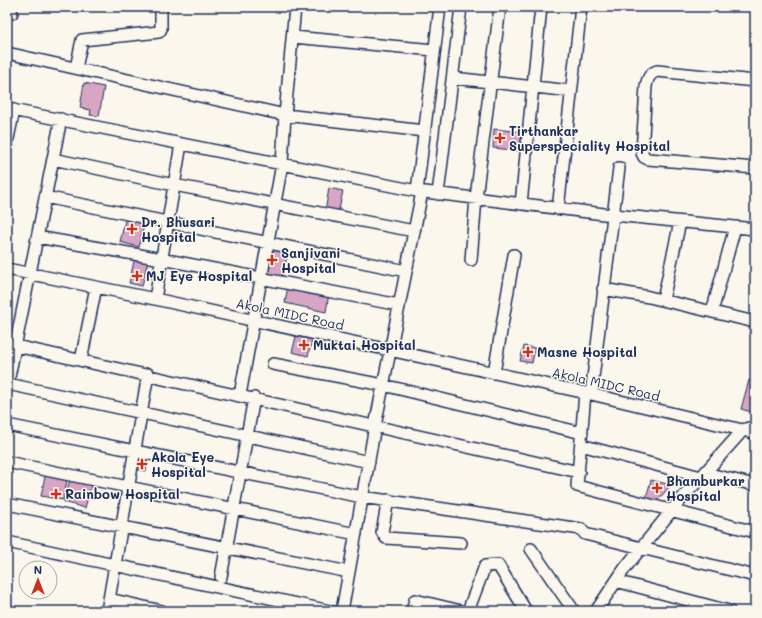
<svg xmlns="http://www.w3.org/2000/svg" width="762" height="618" viewBox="0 0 762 618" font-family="Mali,sans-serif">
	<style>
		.building { fill: #d8a6c4; stroke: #1b2f5e }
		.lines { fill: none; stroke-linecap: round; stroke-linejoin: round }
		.minor-casing { stroke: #1b2f5e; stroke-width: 14 }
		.minor { stroke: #fbf7ec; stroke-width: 11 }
		.poi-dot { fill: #c8321e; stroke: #fbf7ec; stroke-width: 1.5 }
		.labels { text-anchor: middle; stroke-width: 3; stroke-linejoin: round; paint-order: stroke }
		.poi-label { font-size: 13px; font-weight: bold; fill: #1b2f5e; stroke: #fbf7ec; text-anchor: start }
		.street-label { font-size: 13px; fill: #1b2f5e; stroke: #fbf7ec }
	</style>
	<rect width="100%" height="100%" fill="#fbf7ec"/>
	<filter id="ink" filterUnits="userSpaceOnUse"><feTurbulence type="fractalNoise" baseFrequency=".025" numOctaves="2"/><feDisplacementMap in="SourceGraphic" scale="8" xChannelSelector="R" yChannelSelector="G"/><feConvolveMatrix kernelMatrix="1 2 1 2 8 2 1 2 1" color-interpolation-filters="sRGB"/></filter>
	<g filter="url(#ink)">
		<path class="building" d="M84,83L104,87L99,116L90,115L91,110L80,108Z
			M494,129L523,132L522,151L493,148Z
			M329,188L343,191L338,214L325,212Z
			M126,216L145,220L139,247L120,242Z
			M272,245L289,249L282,277L265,273Z
			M135,257L148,260L142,286L129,283Z
			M288,285L329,293L326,312L285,303Z
			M297,333L313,337L308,356L292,352Z
			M524,346L535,348L532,363L520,361Z
			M749,380L755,382V413L741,409Z
			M137,457L148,459L146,471L135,469Z
			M46,471L68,476L63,500L41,496Z
			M71,476L92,482L85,508L64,502Z
			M651,480L671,485L657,501L646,498Z"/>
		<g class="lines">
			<defs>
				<path id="minor" d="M295,7L285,115L424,131
					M7,12L12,13
					M293,37L434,50
					M7,53L285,115L282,164L240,395
					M76,68L82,40L159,32L161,29V7
					M453,78L571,91
					M755,81L657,71C649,74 648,78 646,86L642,153L644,157L648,159L755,168
					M7,109L417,191L604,214L755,229
					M7,143L14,110
					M53,159L174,185L414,231
					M417,191L440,7
					M438,194L461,7
					M45,197L406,271
					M521,204L541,7
					M558,209L581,7
					M37,237L162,259L399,305
					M471,260L476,198L500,7
					M7,269L155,299L591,394L755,433
					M603,289L649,297L755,322
					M155,299L181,144
					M663,300L680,222
					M712,312L735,227
					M7,344L579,472
					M81,360L96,287
					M273,364L383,385L582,433
					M494,373L514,255
					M8,384L369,462
					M7,387L61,119
					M585,393L577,486L755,532
					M591,394L619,168
					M7,425L362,497L581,529L585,534L755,576
					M581,445L701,477
					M7,462L356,534
					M705,473L755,485
					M388,500L382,532L386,538L461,543
					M7,504L349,572
					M7,542L330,611
					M531,549L574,611
					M221,577L254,398
					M616,581L729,611
					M109,599L162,611
					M107,611L148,374
					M342,611L375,426L422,192
					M412,611L415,600L461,611
					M468,611L485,566L498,565L526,611
					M596,611L625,568L677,504L743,430L749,428"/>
			</defs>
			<use href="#minor" class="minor-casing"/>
			<use href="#minor" class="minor"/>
		</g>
	</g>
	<g class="poi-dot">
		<path d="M498 132h4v4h4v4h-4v4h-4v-4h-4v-4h4z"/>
		<path d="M130 223h4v4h4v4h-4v4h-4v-4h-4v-4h4z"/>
		<path d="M270 254h4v4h4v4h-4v4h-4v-4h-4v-4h4z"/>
		<path d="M135 270h4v4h4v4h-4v4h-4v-4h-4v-4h4z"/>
		<path d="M302 339h4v4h4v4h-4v4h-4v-4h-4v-4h4z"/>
		<path d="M526 346h4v4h4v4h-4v4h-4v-4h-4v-4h4z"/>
		<path d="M140 458h4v4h4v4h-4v4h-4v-4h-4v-4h4z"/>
		<path d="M655 482h4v4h4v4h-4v4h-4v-4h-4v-4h4z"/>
		<path d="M54 488h4v4h4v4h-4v4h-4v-4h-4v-4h4z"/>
	</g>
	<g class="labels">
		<g class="poi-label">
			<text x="509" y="136">Tirthankar<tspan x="509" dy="15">Superspeciality Hospital</tspan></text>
			<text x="141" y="227">Dr. Bhusari<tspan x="141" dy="15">Hospital</tspan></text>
			<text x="281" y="258">Sanjivani<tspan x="281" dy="15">Hospital</tspan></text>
			<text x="146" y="281">MJ Eye Hospital</text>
			<text x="313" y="350">Muktai Hospital</text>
			<text x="537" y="357">Masne Hospital</text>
			<text x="151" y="462">Akola Eye<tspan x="151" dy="15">Hospital</tspan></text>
			<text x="666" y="486">Bhamburkar<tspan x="666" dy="15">Hospital</tspan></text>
			<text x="65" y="499">Rainbow Hospital</text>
		</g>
		<g class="street-label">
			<text transform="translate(290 314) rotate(12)" y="5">Akola MIDC Road</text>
			<text transform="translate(606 384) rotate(13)" y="5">Akola MIDC Road</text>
		</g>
	</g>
	<rect width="762" height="618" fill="none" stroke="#fbf7ec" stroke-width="24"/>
	<rect x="12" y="12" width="738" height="594" fill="none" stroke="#1b2f5e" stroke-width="1.5" filter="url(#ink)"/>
	<g transform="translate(38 580)"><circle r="19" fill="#fbf7ec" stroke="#a1a7b3"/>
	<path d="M0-3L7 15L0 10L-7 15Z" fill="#c8321e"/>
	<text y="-6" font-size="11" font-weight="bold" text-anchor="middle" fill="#1b2f5e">N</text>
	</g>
</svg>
